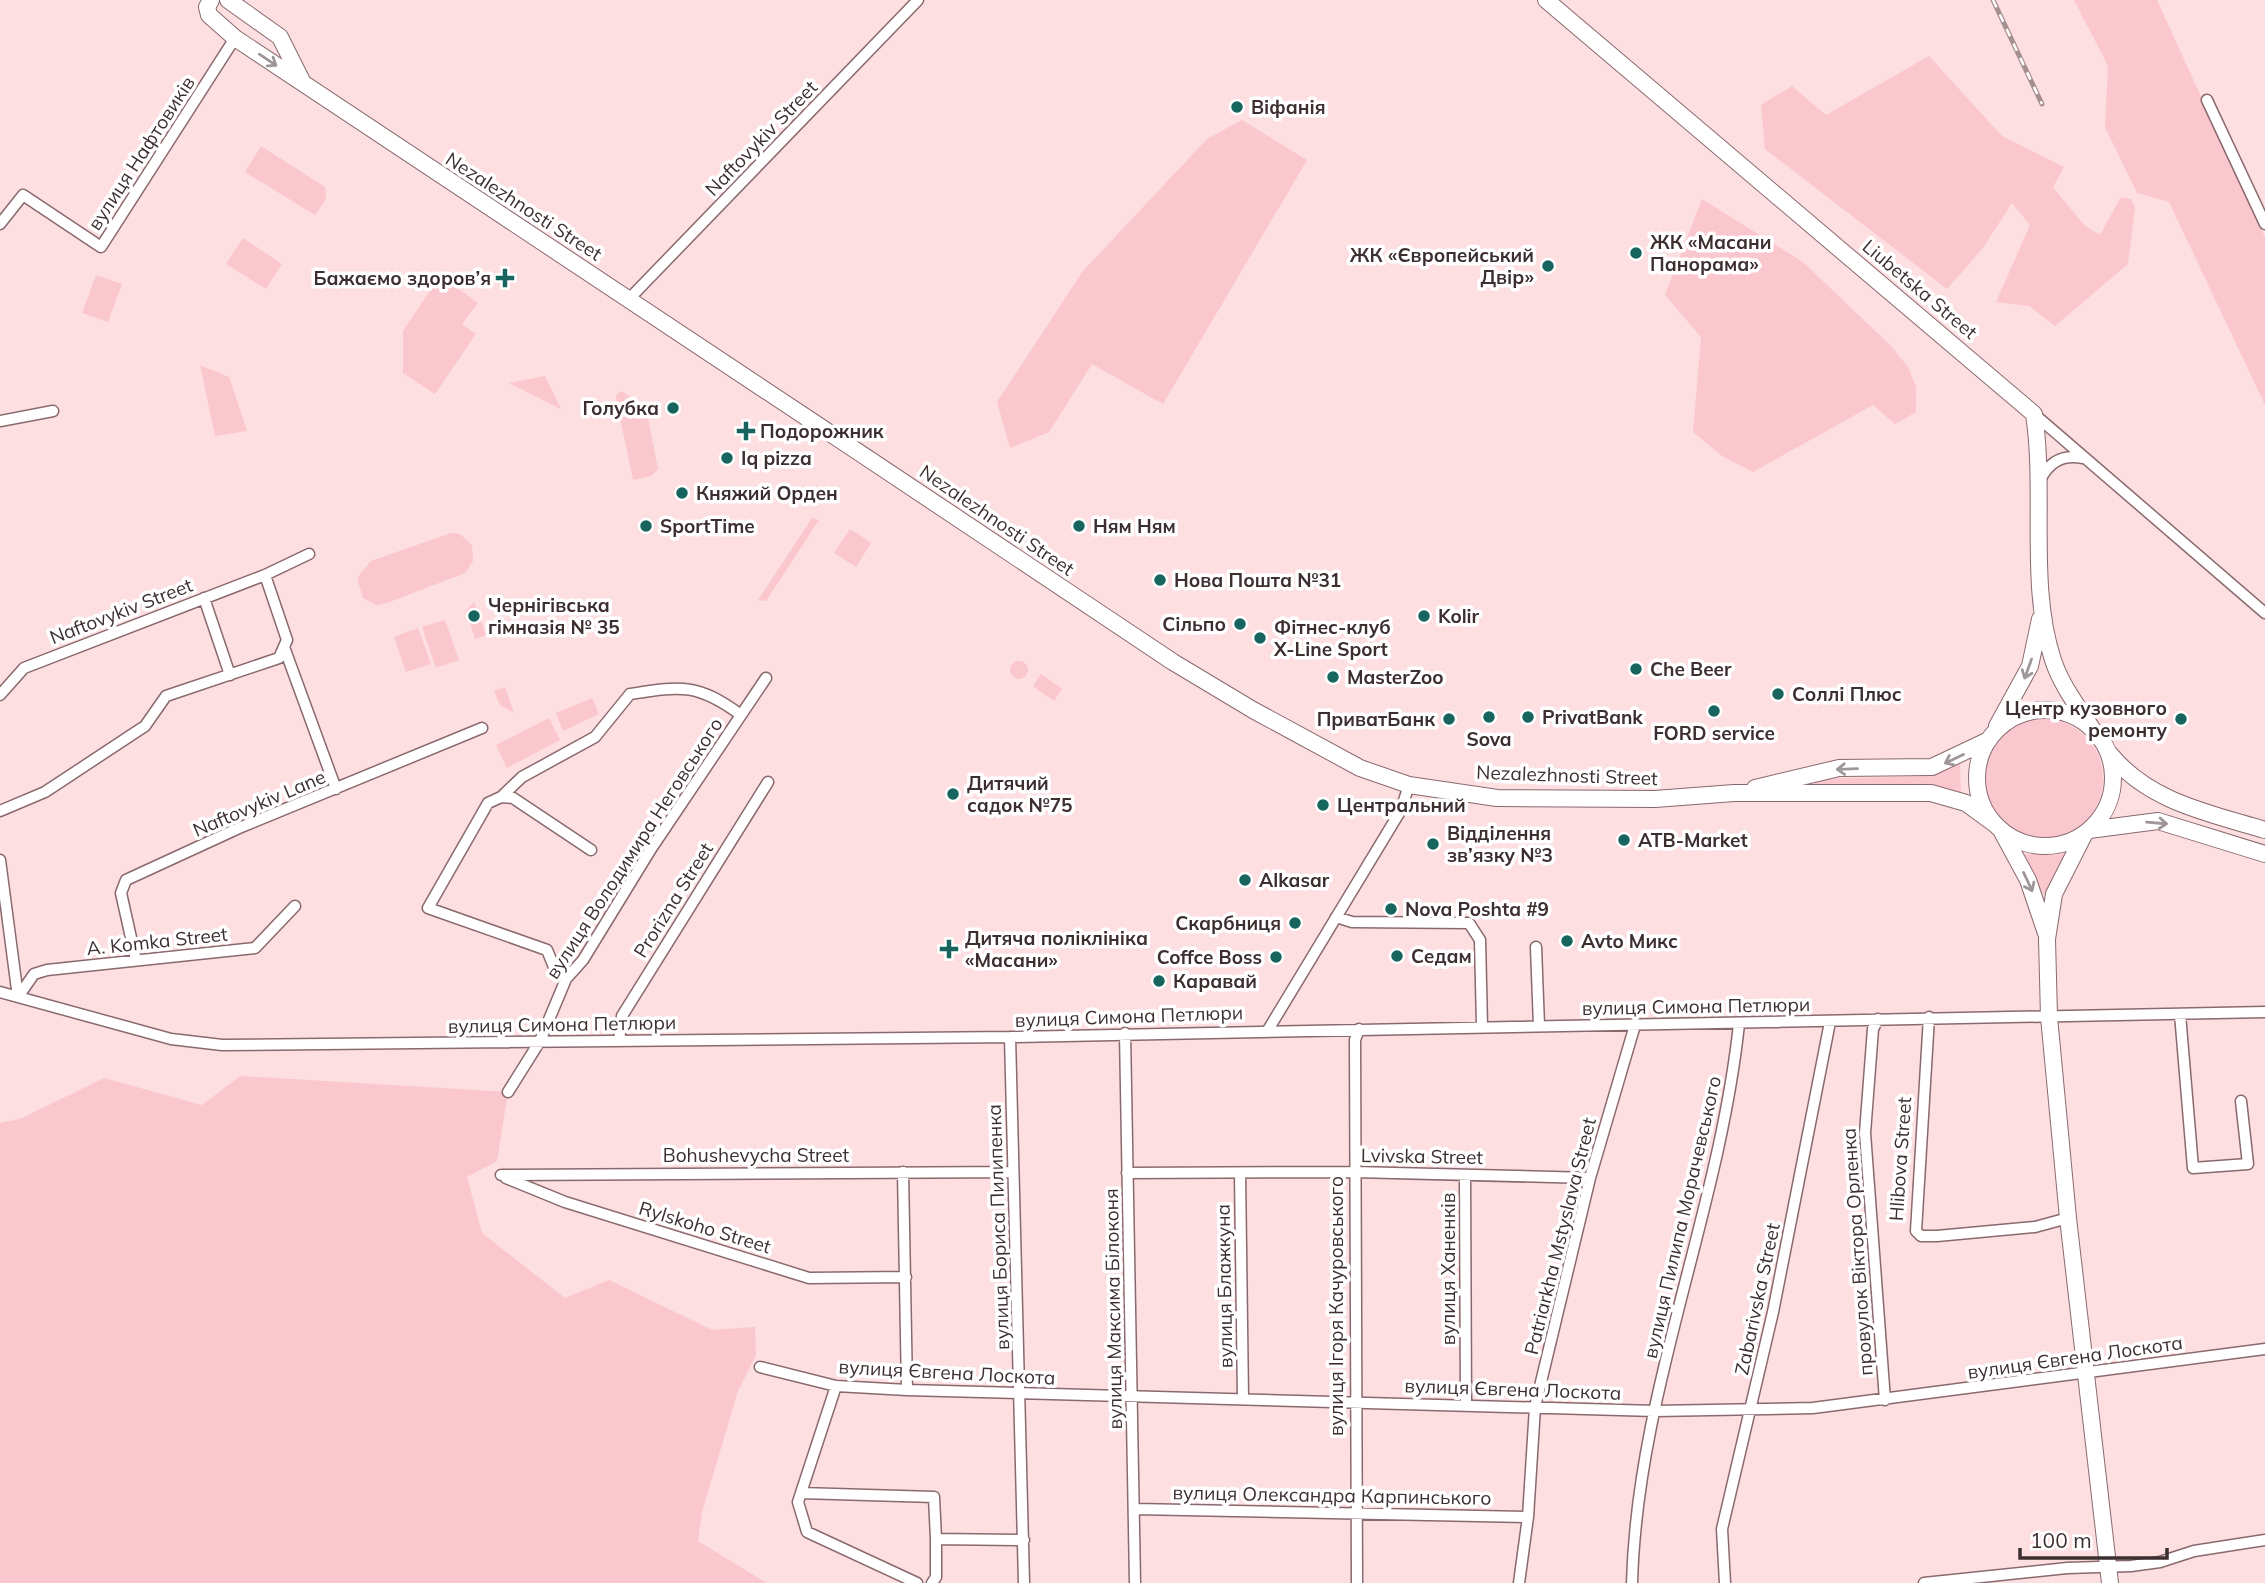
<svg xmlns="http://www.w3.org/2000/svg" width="2265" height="1583" viewBox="0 0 2265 1583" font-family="Mulish,sans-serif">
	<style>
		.green { fill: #fbc7ce }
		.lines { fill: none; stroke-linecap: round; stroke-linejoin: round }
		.street-casing { stroke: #8a696d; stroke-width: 13 }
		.secondary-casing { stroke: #8a696d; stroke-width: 18 }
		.street { stroke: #fff; stroke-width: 10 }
		.secondary { stroke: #fff; stroke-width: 16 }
		.rail-casing { stroke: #a68f91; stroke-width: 5 }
		.rail { stroke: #fff; stroke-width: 2.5; stroke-dasharray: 8; stroke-linecap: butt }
		.oneway { stroke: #9e9698 }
		.poi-dot { fill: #186560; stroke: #fff; stroke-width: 2.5 }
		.labels { text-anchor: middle; stroke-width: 7; stroke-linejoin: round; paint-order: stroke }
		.poi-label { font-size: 19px; font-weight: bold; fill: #3d2e30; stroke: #fff; text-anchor: start }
		.street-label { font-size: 19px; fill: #3d2e30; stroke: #fff }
	</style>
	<rect width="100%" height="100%" fill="#fddee1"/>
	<path class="green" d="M2074,0H2157L2265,237V405L2169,202L2137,193L2105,127L2108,66Z
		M1929,56L2002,136L2064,167L2053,187L2084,225L2100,235L2121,197L2131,199L2135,208L2128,264L2055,326L2029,306L1996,302L2030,225L2012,203L1983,248L1947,289L1765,149L1761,105L1792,86L1826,115Z
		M1242,120L1307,160L1163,404L1092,364L1049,432L1010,448L997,402L1083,271L1207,139Z
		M261,146L325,187L326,199L315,215L245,172Z
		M1702,199L1803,262L1891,346L1908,367L1916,386V412L1895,424L1873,405L1753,472L1722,456L1693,432L1701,337L1665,295Z
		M243,238L282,264L266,289L226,264Z
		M96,275L122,284L108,322L82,313Z
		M440,276L478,303L462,324L476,334L435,394L403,373V331Z
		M200,365L229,377L247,431L215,436Z
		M545,376L561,409L509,383Z
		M622,391L646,408L658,469L651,476L633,480L616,399L617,394Z
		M812,518L819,520L766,601L758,600Z
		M850,529L871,543L856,567L834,553Z
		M451,533L460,534L472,545L473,561L465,573L387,603L377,605L363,598L357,578L371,561Z
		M474,602L486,635L475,639L466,611Z
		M445,620L459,660L436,668L422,627Z
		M418,628L431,664L406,672L394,637Z
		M1010 670a9 9 0 1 1 18 0a9 9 0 1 1-18 0Z
		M1041,674L1062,689L1054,701L1033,686Z
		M505,687L514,713L500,705L494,691Z
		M592,698L599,714L563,731L556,713Z
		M549,718L560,740L507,768L496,745Z
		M1983 779a60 60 0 1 1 120 0a60 60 0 1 1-120 0Z
		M1960,762L1961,795L1934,785H1817L1813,782L1817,779L1932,776Z
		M2070,851L2050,893L2041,894L2022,854L2057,855Z
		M240,1076L508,1092L497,1161L467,1177L482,1233L565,1298L609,1280L712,1330L755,1327L756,1355L738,1391L702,1512L698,1541L767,1583H0V1123L20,1119L104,1078L202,1105Z"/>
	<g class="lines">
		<defs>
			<path id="street" d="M2207,100L2265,224
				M0,224L23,195L101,247L235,38
				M629,299L918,0
				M2034,414L2265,613
				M0,421L53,411
				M2040,480C2049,462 2062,454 2083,458
				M204,598L230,675
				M284,647L336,789
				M0,695L24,668L265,575L309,554
				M501,797L522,777L595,737L630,694C682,686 697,683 741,715
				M0,811L45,792L145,726L166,696L279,658L287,640L265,575
				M0,860L18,997
				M1336,917L1352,922L1469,923L1480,940L1482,1026
				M1536,947L1539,1026
				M136,960L121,893L126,880L239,828L482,728
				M566,979L554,967L547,950L428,908L488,803L501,797L513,798L591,850
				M0,992L171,1039L222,1045L1010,1037L2265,1012
				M18,997L34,974L47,970L255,948L295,906
				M2180,1014L2193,1168L2248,1164L2241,1101
				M1929,1017L1916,1231L1921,1236H1937L2035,1227L2068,1218
				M1878,1019L1873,1029L1865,1133L1885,1400
				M1268,1030L1401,810L1409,785
				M1125,1033L1135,1583
				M1010,1037L1024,1583
				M619,1041L622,1016L768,782
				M508,1092L540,1041L566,979L583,960L651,849L766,678
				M903,1172L907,1390
				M1127,1173L1354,1172L1590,1178
				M1240,1173L1243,1399
				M501,1175L1013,1172
				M1465,1175L1466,1405
				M506,1178L565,1202L809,1278L906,1277
				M760,1367L836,1386L907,1390L1655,1411L1813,1408L2265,1349
				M836,1386L798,1502L807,1532L917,1583
				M801,1493L934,1497L936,1539
				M1135,1509L1528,1517
				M932,1583L936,1577V1539L1024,1540
				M1357,1583L1355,1040L1359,1029
				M1519,1583L1528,1517L1535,1407L1590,1178L1635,1025
				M1632,1583C1637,1393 1719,1213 1739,1024
				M1725,1583L1722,1529L1773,1312L1830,1022
				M1924,1583L2067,1568L2131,1566L2160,1562L2194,1551L2265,1540"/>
			<path id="secondary" d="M211,0L207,7L209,15L235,38C548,246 861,453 1173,662L1253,710L1360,768L1409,785L1497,798L1655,799L1734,793H1931L1966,803L1996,825
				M228,0L280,37L303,83
				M1546,0L2034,414C2046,493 2028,585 2053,660C2061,685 2079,708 2093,730
				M1977 778a68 68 0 1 1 136 0a68 68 0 1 1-136 0Z
				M1997,726L2030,666L2040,619
				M2110,754C2149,802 2209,813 2265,830
				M1755,788L1839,768L1932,767L1989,740
				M2089,830L2158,821L2265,854
				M2002,832L2028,880L2046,933
				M2085,833L2054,894L2047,939L2049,1017L2068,1218L2110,1583"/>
		</defs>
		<use href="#street" class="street-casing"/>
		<use href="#secondary" class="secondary-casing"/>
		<use href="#street" class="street"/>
		<use href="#secondary" class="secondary"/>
		<defs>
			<path id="rail" d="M1993,0L2042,104"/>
		</defs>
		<use href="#rail" class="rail-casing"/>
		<use href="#rail" class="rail"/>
	</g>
	<defs><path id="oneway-shaft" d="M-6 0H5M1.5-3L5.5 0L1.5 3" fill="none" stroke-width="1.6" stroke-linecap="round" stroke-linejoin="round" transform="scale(1.75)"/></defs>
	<g class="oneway">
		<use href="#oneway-shaft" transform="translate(268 60) rotate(34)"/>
		<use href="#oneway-shaft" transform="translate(2028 669) rotate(110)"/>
		<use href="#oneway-shaft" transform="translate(1954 759) rotate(154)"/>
		<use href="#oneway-shaft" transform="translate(1847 769) rotate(178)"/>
		<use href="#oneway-shaft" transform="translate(2157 823) rotate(5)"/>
		<use href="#oneway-shaft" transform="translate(2028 882) rotate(65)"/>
	</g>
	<g class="poi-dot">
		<circle cx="1237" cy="107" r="7"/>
		<circle cx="1636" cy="253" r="7"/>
		<circle cx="1548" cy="266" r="7"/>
		<path d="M501.5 267.5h7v7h7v7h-7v7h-7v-7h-7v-7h7z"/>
		<circle cx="673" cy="408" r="7"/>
		<path d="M742.5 420.5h7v7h7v7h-7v7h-7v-7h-7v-7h7z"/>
		<circle cx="727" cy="458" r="7"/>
		<circle cx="682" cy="493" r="7"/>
		<circle cx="646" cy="526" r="7"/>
		<circle cx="1079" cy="526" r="7"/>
		<circle cx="1160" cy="580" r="7"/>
		<circle cx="474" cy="616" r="7"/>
		<circle cx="1424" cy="616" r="7"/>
		<circle cx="1240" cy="624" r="7"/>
		<circle cx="1260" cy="638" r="7"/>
		<circle cx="1636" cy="669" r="7"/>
		<circle cx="1333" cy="677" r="7"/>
		<circle cx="1778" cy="694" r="7"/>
		<circle cx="1714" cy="711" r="7"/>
		<circle cx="1489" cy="717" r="7"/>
		<circle cx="1528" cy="717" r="7"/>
		<circle cx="1449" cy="719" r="7"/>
		<circle cx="2181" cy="719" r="7"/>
		<circle cx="953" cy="794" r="7"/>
		<circle cx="1323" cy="805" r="7"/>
		<circle cx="1624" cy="840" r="7"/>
		<circle cx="1433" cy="844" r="7"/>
		<circle cx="1245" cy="880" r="7"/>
		<circle cx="1391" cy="909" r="7"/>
		<circle cx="1295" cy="923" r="7"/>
		<circle cx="1567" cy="941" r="7"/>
		<path d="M945.5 938.5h7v7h7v7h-7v7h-7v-7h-7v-7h7z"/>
		<circle cx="1397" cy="956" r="7"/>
		<circle cx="1276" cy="957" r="7"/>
		<circle cx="1159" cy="981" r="7"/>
	</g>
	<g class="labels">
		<g class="poi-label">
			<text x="1251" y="114">Віфанія</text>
			<text x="1650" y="249">ЖК «Масани<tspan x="1650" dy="22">Панорама»</tspan></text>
			<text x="1534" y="262" text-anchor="end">ЖК «Європейський<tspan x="1534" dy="22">Двір»</tspan></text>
			<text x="491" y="285" text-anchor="end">Бажаємо здоров’я</text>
			<text x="659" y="415" text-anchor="end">Голубка</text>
			<text x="760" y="438">Подорожник</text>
			<text x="741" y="465">Iq pizza</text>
			<text x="696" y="500">Княжий Орден</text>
			<text x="660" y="533">SportTime</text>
			<text x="1093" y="533">Ням Ням</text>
			<text x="1174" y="587">Нова Пошта №31</text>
			<text x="488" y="612">Чернігівська<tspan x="488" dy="22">гімназія № 35</tspan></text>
			<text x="1438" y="623">Kolir</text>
			<text x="1226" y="631" text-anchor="end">Сільпо</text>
			<text x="1274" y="634">Фітнес-клуб<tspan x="1274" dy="22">X-Line Sport</tspan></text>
			<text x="1650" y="676">Che Beer</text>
			<text x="1347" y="684">MasterZoo</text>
			<text x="1792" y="701">Соллі Плюс</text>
			<text x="2167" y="715" text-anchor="end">Центр кузовного<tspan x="2167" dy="22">ремонту</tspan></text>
			<text x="1542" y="724">PrivatBank</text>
			<text x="1435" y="726" text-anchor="end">ПриватБанк</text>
			<text x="1714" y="740" text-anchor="middle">FORD service</text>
			<text x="1489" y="746" text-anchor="middle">Sova</text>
			<text x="967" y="790">Дитячий<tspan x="967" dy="22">садок №75</tspan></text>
			<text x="1337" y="812">Центральний</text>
			<text x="1447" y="840">Відділення<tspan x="1447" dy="22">зв’язку №3</tspan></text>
			<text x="1638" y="847">ATB-Market</text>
			<text x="1259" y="887">Alkasar</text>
			<text x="1405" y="916">Nova Poshta #9</text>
			<text x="1281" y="930" text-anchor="end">Скарбниця</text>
			<text x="965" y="945">Дитяча поліклініка<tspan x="965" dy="22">«Масани»</tspan></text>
			<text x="1581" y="948">Avto Микс</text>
			<text x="1411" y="963">Седам</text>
			<text x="1262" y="964" text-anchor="end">Coffce Boss</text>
			<text x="1173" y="988">Каравай</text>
		</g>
		<g class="street-label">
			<text transform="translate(761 138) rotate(-46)" y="7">Naftovykiv Street</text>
			<text transform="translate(141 153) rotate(-57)" y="7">вулиця Нафтовиків</text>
			<text transform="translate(524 206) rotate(33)" y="7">Nezalezhnosti Street</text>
			<text transform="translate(1920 289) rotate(40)" y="7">Liubetska Street</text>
			<text transform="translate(997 520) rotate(34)" y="7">Nezalezhnosti Street</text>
			<text transform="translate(121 611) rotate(-21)" y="7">Naftovykiv Street</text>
			<text transform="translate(1567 775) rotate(2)" y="7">Nezalezhnosti Street</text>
			<text transform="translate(259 803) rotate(-23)" y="7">Naftovykiv Lane</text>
			<text transform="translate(634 848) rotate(-57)" y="7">вулиця Володимира Неговського</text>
			<text transform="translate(673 900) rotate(-58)" y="7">Prorizna Street</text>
			<text transform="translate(157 941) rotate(-6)" y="7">A. Komka Street</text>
			<text transform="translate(1696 1006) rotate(-1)" y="7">вулиця Симона Петлюри</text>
			<text transform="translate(1129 1016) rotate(-2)" y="7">вулиця Симона Петлюри</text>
			<text transform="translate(562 1024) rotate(-1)" y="7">вулиця Симона Петлюри</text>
			<text x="756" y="1162">Bohushevycha Street</text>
			<text transform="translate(1422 1156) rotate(1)" y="7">Lvivska Street</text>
			<text transform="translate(1900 1159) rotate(-86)" y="7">Hlibova Street</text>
			<text transform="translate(1682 1217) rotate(-77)" y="7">вулиця Пилипа Морачевського</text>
			<text transform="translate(705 1227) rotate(17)" y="7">Rylskoho Street</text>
			<text transform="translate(998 1227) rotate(-92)" y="7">вулиця Бориса Пилипенка</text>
			<text transform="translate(1560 1236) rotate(-76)" y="7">Patriarkha Mstyslava Street</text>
			<text transform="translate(1857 1252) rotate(-94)" y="7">провулок Віктора Орленка</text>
			<text transform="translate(1448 1269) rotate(-90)" y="7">вулиця Ханенків</text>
			<text transform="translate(1224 1286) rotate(-91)" y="7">вулиця Блажкуна</text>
			<text transform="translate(1757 1299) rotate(-78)" y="7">Zabarivska Street</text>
			<text transform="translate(1336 1306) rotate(-90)" y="7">вулиця Ігоря Качуровського</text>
			<text transform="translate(1113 1309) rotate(-91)" y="7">вулиця Максима Білоконя</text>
			<text transform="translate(2075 1357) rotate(-8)" y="7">вулиця Євгена Лоскота</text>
			<text transform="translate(947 1372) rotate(3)" y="7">вулиця Євгена Лоскота</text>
			<text transform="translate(1513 1389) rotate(2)" y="7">вулиця Євгена Лоскота</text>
			<text transform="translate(1332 1495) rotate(1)" y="7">вулиця Олександра Карпинського</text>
		</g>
	</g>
	<path d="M2020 1548v10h147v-10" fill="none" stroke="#3d2e30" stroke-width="3.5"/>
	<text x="2030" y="1548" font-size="21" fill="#3d2e30" stroke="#ffffff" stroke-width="5" paint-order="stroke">100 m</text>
</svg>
